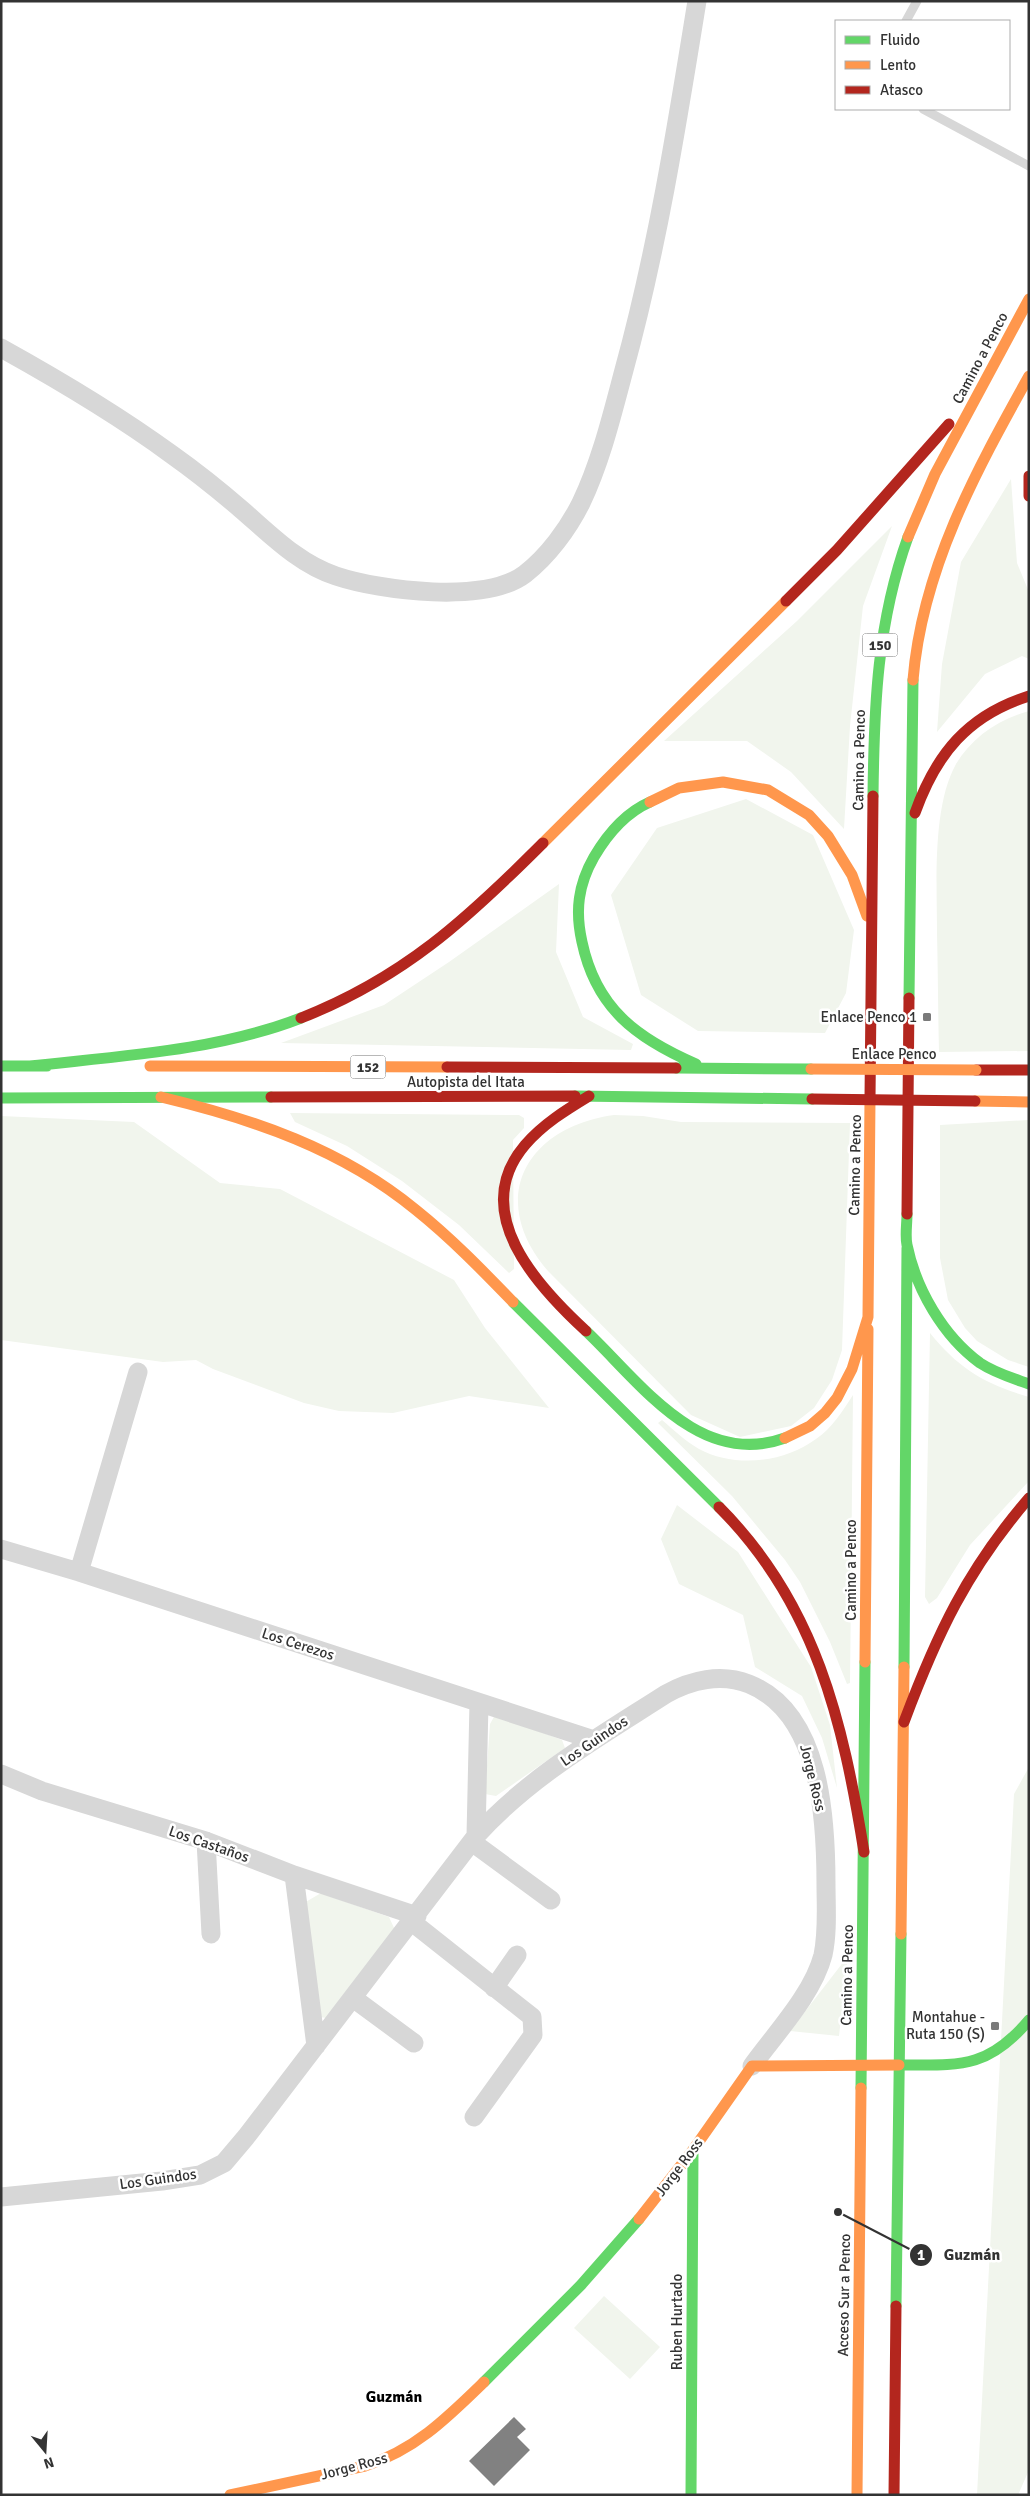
<svg xmlns="http://www.w3.org/2000/svg" width="1030" height="2496" viewBox="0 0 1030 2496" font-family="Signika,sans-serif">
	<style>
		.green { fill: #f1f5ed }
		.building { fill: #818181 }
		.lines { fill: none; stroke-linecap: round; stroke-linejoin: round }
		.lane { stroke: #d7d7d7; stroke-width: 9 }
		.street { stroke: #d7d7d7; stroke-width: 19 }
		.fast { stroke: #63d668; stroke-width: 11 }
		.slow { stroke: #ff974d; stroke-width: 11 }
		.jam { stroke: #b3261e; stroke-width: 11 }
		.slow-bridge { stroke: #ff974d; stroke-width: 11 }
		.jam-bridge { stroke: #b3261e; stroke-width: 11 }
		.poi-dot { fill: #7a7a7a; stroke: #fff; stroke-width: 2 }
		.labels { text-anchor: middle; stroke-width: 5; stroke-linejoin: round; paint-order: stroke }
		.shield { fill: #fff; stroke: #707070; stroke-width: 1 }
		.shield-label { font-size: 14px; font-weight: bold; fill: #333 }
		.street-label { font-size: 15px; fill: #333; stroke: #fff }
		.poi-label { font-size: 15px; fill: #333; stroke: #fff; text-anchor: end }
		.neighbourhood-label { font-size: 16px; font-weight: bold; fill: #000; stroke: #fff }
		.leader { fill: none; stroke: #333; stroke-width: 2 }
		.callout-dot { fill: #333; stroke: #fff; stroke-width: 2 }
		.mark-label { font-size: 15px; text-anchor: middle; font-weight: bold; fill: #fff }
		.callout-label { font-size: 16px; text-anchor: middle; font-weight: bold; fill: #333; stroke: #fff; stroke-width: 5; stroke-linejoin: round; paint-order: stroke }
	</style>
	<rect width="100%" height="100%" fill="#fff"/>
	<path class="green" d="M1011,479L1017,563L1029,592V659L1022,656L985,674L937,732L942,664L961,562Z
		M892,526L863,606L850,726L844,829L791,772L747,741H664L797,621Z
		M1029,711V1051L939,1052C938,1012 938,973 937,933C937,884 932,807 956,764C972,737 999,719 1029,711Z
		M746,799L813,835L854,930L846,993L825,1033L698,1031L641,995L611,895L657,828Z
		M559,884L556,952L583,1017L633,1044L631,1050L281,1043L384,1005L449,962Z
		M290,1113L519,1115L524,1118V1128L513,1140L514,1269L509,1273L459,1225L402,1181L347,1146L295,1122Z
		M614,1115L643,1116L681,1122L850,1123L842,1350L832,1380L814,1408L791,1426L740,1437L691,1415L548,1271C486,1199 526,1127 614,1115Z
		M1,1116L134,1122L220,1183L280,1189L454,1280L485,1328L549,1408L469,1396L393,1413L339,1411L304,1403L213,1369L196,1360L163,1362L1,1340Z
		M1029,1120V1367L1008,1360L977,1341L965,1328L948,1300L940,1258V1125Z
		M930,1333C959,1369 985,1384 1029,1397V1481L970,1545L937,1598L929,1604L925,1597Z
		M853,1395L850,1683L847,1684L830,1642L800,1582L785,1560L732,1496L658,1423L662,1420C674,1430 685,1441 699,1449C735,1468 783,1463 816,1439C832,1428 842,1412 853,1395Z
		M677,1505L738,1552L811,1667L830,1725L837,1788L822,1738L802,1696L755,1667L743,1615L679,1584L661,1539Z
		M495,1715L562,1740L565,1748L496,1796L485,1794L490,1724Z
		M1029,1767V2470L1018,2495H977L1014,1794Z
		M321,1893L389,1917L395,1930L327,2018L319,2017L304,1903Z
		M848,1956L839,2036L790,2031Z
		M604,2296L660,2347L630,2379L574,2328Z"/>
	<path class="building" d="M514,2417L526,2429L517,2437L530,2450L494,2486L469,2461Z"/>
	<g class="lines">
		<path class="lane" d="M906,21L917,1
			M923,109L1029,166"/>
		<path class="street" d="M1,348C57,379 119,416 171,454C195,471 220,491 242,510C271,535 299,564 336,576C381,591 486,604 525,574C548,556 568,529 581,503C601,461 612,415 624,370C657,250 677,125 697,1
			M1,1549L79,1572L594,1740
			M79,1572L138,1372
			M1,1774L42,1791L206,1841L294,1875L417,1916
			M476,1836L479,1703
			M206,1841L211,1934
			M472,1842L551,1900
			M294,1875L316,2046
			M412,1922L532,2017L533,2035L474,2117
			M494,1988L517,1955
			M353,1998L414,2043
			M1,2197L162,2181L200,2175L224,2163L246,2137L476,1836C529,1777 599,1737 666,1694C691,1680 721,1673 749,1684C821,1713 826,1818 826,1884C826,1907 828,1932 823,1955C813,1994 775,2034 752,2066"/>
		<path class="fast" d="M873,796C874,706 877,623 908,537
			M650,802C625,813 607,835 594,857C578,885 575,911 582,942C596,1008 636,1038 696,1064
			M909,998L913,680
			M1,1066H47
			M30,1066C120,1056 216,1051 301,1018
			M676,1068L811,1069
			M575,1096L812,1099
			M1,1098L271,1097
			M907,1214C907,1224 905,1236 907,1245C916,1289 943,1336 980,1363C995,1373 1012,1378 1029,1384
			M513,1302L719,1507
			M586,1331C640,1382 699,1469 785,1438
			M904,1667L907,1248
			M899,2065C958,2065 987,2070 1029,2020
			M861,2088L865,1662
			M896,2306L901,1934
			M484,2382L581,2285L639,2219
			M691,2495L693,2150"/>
		<path class="slow" d="M908,537L935,474L1029,299
			M913,680C922,569 976,471 1029,376
			M650,802L679,788L723,782L768,790L809,815L828,836L852,875L867,916
			M543,843L786,601
			M150,1066L447,1067
			M161,1097C253,1119 342,1149 416,1210C451,1238 482,1270 513,1302
			M975,1101L1029,1102
			M785,1438L810,1426L825,1413L837,1398L852,1369L868,1317L870,1099
			M865,1662L868,1329
			M901,1934L904,1667
			M639,2219L693,2150L752,2066L899,2065
			M230,2495L365,2466C415,2450 447,2418 484,2382
			M857,2495L861,2088"/>
		<path class="jam" d="M1029,476V496
			M786,601L837,550L949,424
			M915,813C936,754 968,715 1029,696
			M301,1018C403,978 466,920 543,843
			M447,1067L676,1068
			M976,1070H1029
			M271,1097L575,1096
			M870,1099L873,796
			M907,1214L909,998
			M586,1331C537,1286 468,1212 525,1145C543,1124 566,1110 589,1096
			M719,1507C816,1604 843,1722 864,1852
			M904,1722C937,1634 967,1570 1029,1498
			M894,2495L896,2306"/>
		<path class="slow-bridge" d="M811,1069L976,1070"/>
		<path class="jam-bridge" d="M812,1099L975,1101"/>
	</g>
	<g class="poi-dot">
		<rect x="922" y="1012" width="10" height="10" rx="2.5"/>
		<rect x="990" y="2021" width="10" height="10" rx="2.5"/>
	</g>
	<g class="labels">
		<g class="shield">
			<rect x="862.5" y="633.5" width="35" height="23" rx="4"/>
			<rect x="350.5" y="1055.5" width="35" height="23" rx="4"/>
		</g>
		<g class="shield-label">
			<text x="880" y="650">150</text>
			<text x="368" y="1072">152</text>
		</g>
		<g class="street-label">
			<text transform="translate(980 358) rotate(-62)" y="5">Camino a Penco</text>
			<text transform="translate(859 760) rotate(-89)" y="5">Camino a Penco</text>
			<text x="894" y="1059">Enlace Penco</text>
			<text x="466" y="1087">Autopista del Itata</text>
			<text transform="translate(855 1165) rotate(-89)" y="5">Camino a Penco</text>
			<text transform="translate(851 1570) rotate(-90)" y="5">Camino a Penco</text>
			<text transform="translate(298 1644) rotate(18)" y="5">Los Cerezos</text>
			<text transform="translate(594 1741) rotate(-34)" y="5">Los Guindos</text>
			<text transform="translate(813 1778) rotate(76)" y="5">Jorge Ross</text>
			<text transform="translate(209 1844) rotate(19)" y="5">Los Castaños</text>
			<text transform="translate(847 1975) rotate(-89)" y="5">Camino a Penco</text>
			<text transform="translate(679 2167) rotate(-53)" y="5">Jorge Ross</text>
			<text transform="translate(158 2179) rotate(-8)" y="5">Los Guindos</text>
			<text transform="translate(844 2295) rotate(-89)" y="5">Acceso Sur a Penco</text>
			<text transform="translate(677 2322) rotate(-90)" y="5">Ruben Hurtado</text>
			<text transform="translate(354 2466) rotate(-15)" y="5">Jorge Ross</text>
		</g>
		<g class="poi-label">
			<text x="917" y="1022">Enlace Penco 1</text>
			<text x="985" y="2022">Montahue -<tspan x="985" dy="17">Ruta 150 (S)</tspan></text>
		</g>
		<g class="neighbourhood-label">
			<text x="394" y="2402">Guzmán</text>
		</g>
	</g>
	<path class="leader" d="M838 2212L921 2255"/>
	<g class="callout-dot">
		<circle cx="838" cy="2212" r="5"/>
		<circle cx="921" cy="2255" r="12"/>
	</g>
	<g class="mark-label">
		<text x="921" y="2260">1</text>
	</g>
	<g class="callout-label">
		<text x="972" y="2260">Guzmán</text>
	</g>
	<rect width="1030" height="2496" fill="none" stroke="#333333" stroke-width="5"/>
	<rect x="835" y="20" width="175" height="90" fill="#ffffff" stroke="#adadad"/>
	<rect x="845" y="36" width="25" height="8" fill="#63d668" stroke="#adadad"/>
	<text x="880" y="45" font-size="15" fill="#333333">Fluido</text>
	<rect x="845" y="61" width="25" height="8" fill="#ff974d" stroke="#adadad"/>
	<text x="880" y="70" font-size="15" fill="#333333">Lento</text>
	<rect x="845" y="86" width="25" height="8" fill="#b3261e" stroke="#adadad"/>
	<text x="880" y="95" font-size="15" fill="#333333">Atasco</text>
	<g transform="translate(45 2451) rotate(162)" stroke="#ffffff" stroke-width="4" paint-order="stroke">
	<path d="M0-4L9 19L0 12L-9 19Z" fill="#333333"/>
	<text y="-8" font-size="14" font-weight="bold" text-anchor="middle" fill="#333333">N</text>
	</g>
</svg>
